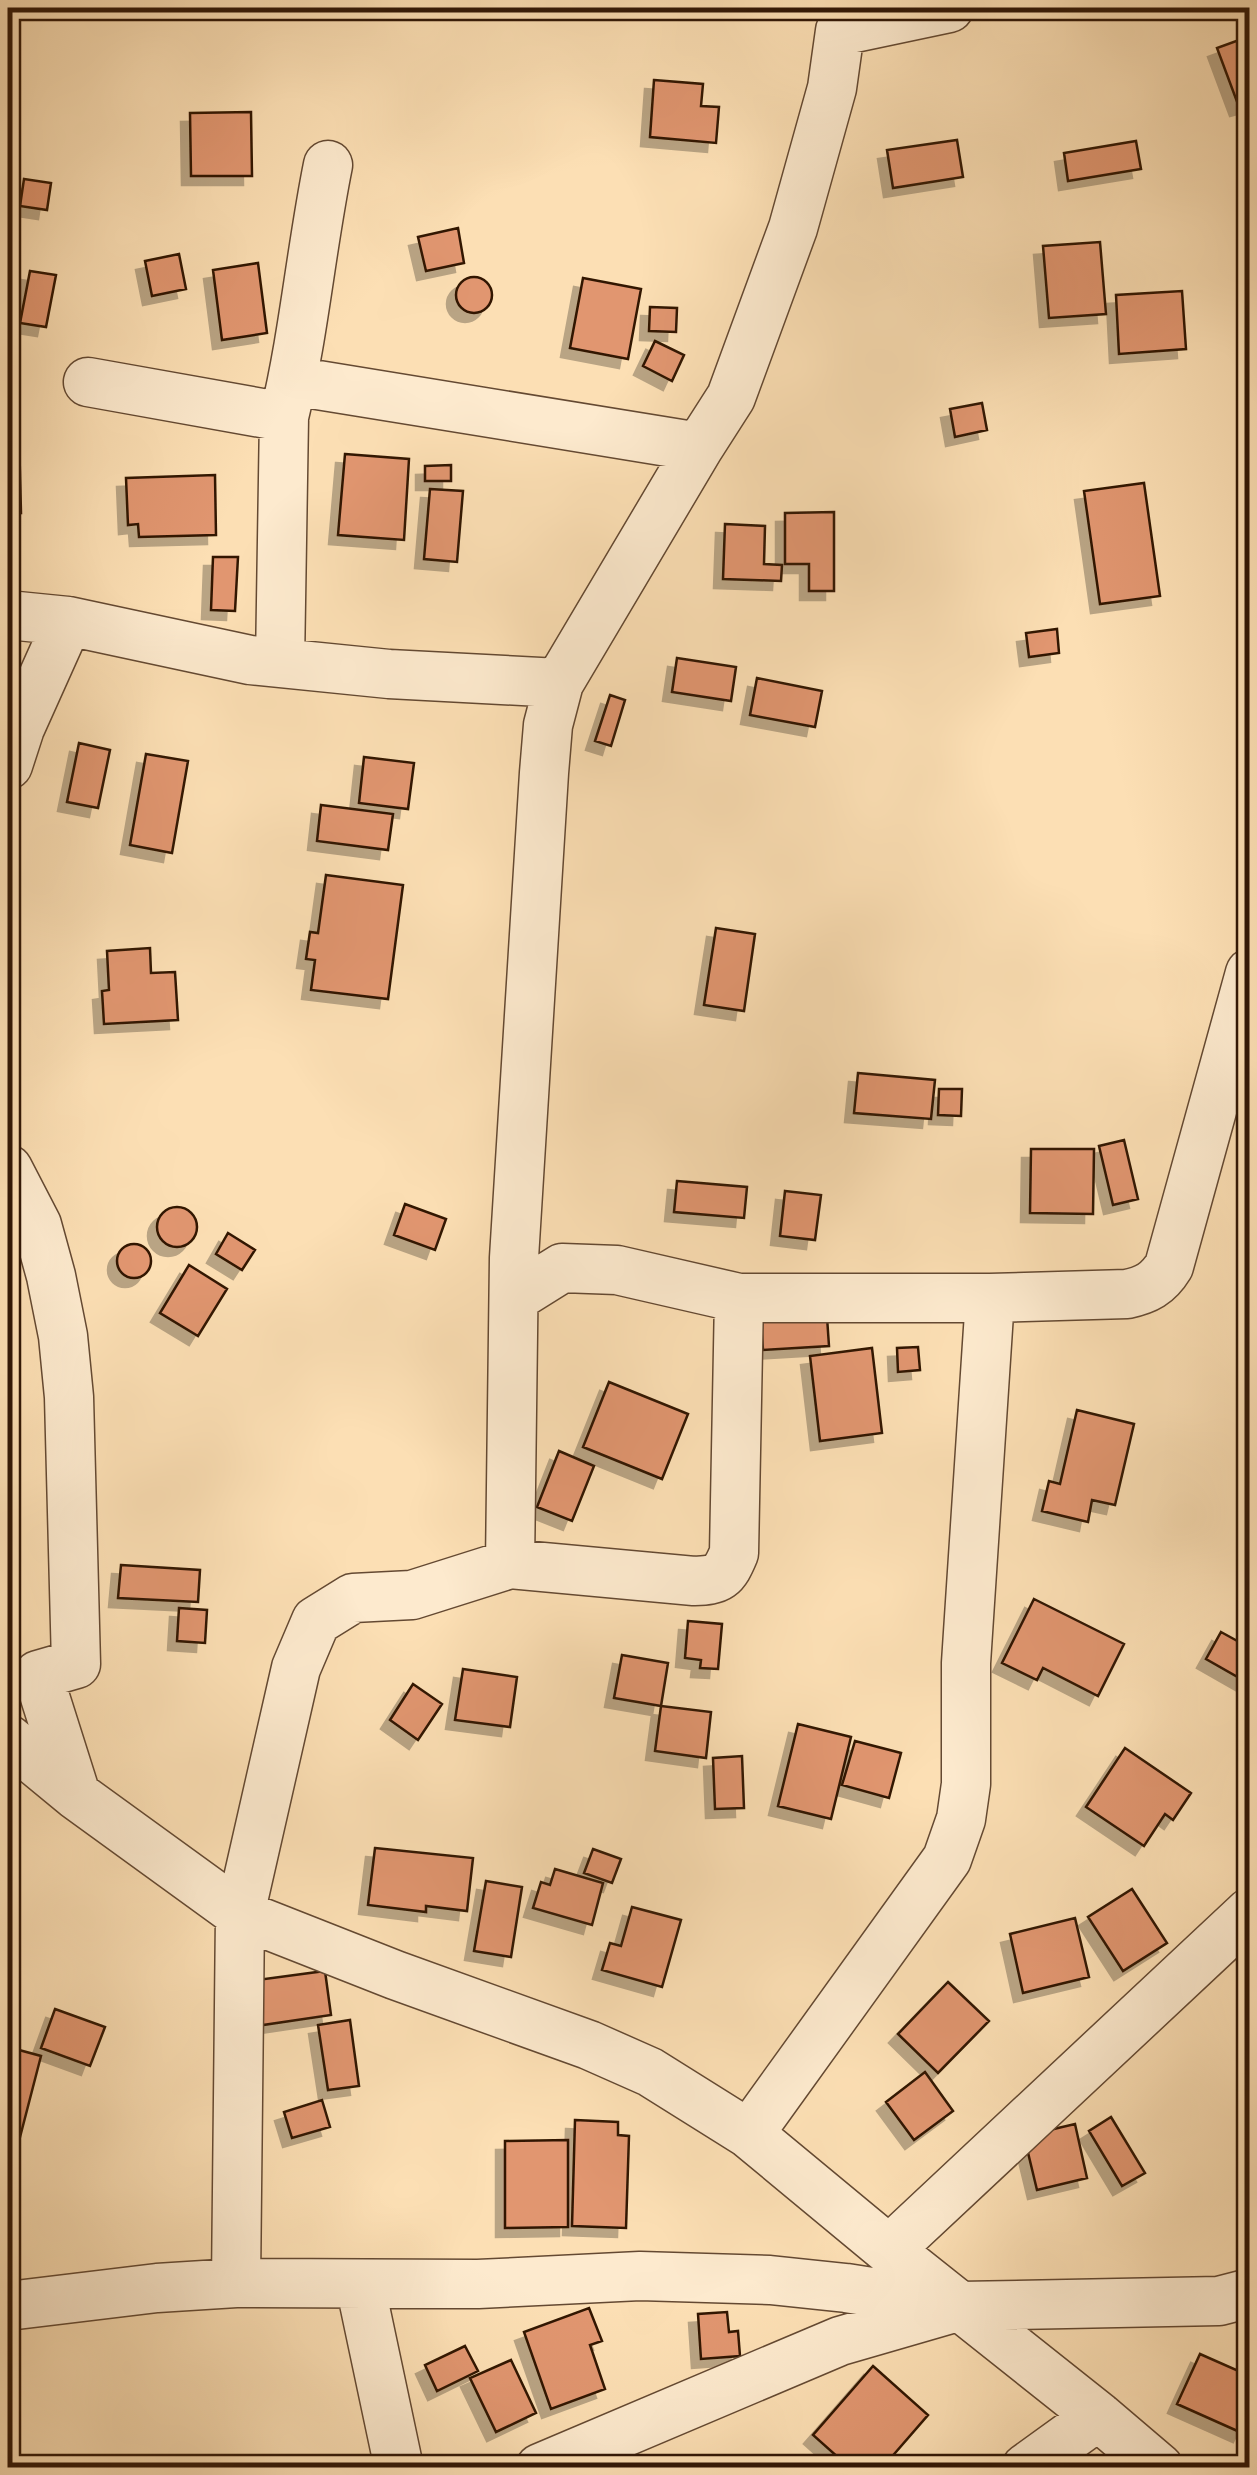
<svg xmlns="http://www.w3.org/2000/svg" width="1257" height="2475" viewBox="0 0 1257 2475" font-family="Cardo,serif">
	<style>
		.building { fill: #e19670; stroke: #311706; stroke-width: 2.5; filter: url(#shadow) }
		.lines { fill: none; stroke-linecap: round; stroke-linejoin: round }
		.street-casing { stroke: #644932; stroke-width: 51 }
		.street { stroke: #fdeace; stroke-width: 48 }
	</style>
	<defs>
		<filter id="shadow"><feDropShadow dx="-9" dy="9" stdDeviation="0" flood-color="#0004"/></filter>
	</defs>
	<rect width="100%" height="100%" fill="#fcdfb4"/>
	<filter id="stains"><feTurbulence type="fractalNoise" baseFrequency=".002" numOctaves="4"/><feColorMatrix values="0 0 0 0 .2 0 0 0 0 .09 0 0 0 0 .02 0 0 0 .5 -.17"/></filter>
	<radialGradient id="worn" r=".72"><stop offset=".6" stop-color="#630" stop-opacity="0"/><stop offset="1" stop-color="#630" stop-opacity=".3"/></radialGradient>
	<path class="building" d="M1250 36V104L1239 107 1217 48Z
		M654 80 703 84 701 106 719 107 716 143 650 137Z
		M251 112 252 176H191L190 113Z
		M957 140 963 177 893 188 887 150Z
		M1136 141 1141 169 1068 181 1064 153Z
		M24 179 51 183 47 210 20 206Z
		M458 228 464 263 426 271 418 237Z
		M1100 242 1106 314 1049 318 1043 246Z
		M179 254 186 289 152 296 145 261Z
		M258 263 267 333 222 340 213 270Z
		M8 264H11L12 328H8Z
		M30 271 56 275 46 327 20 323Z
		M456 295a18 18 0 1 1 36 0a18 18 0 1 1-36 0Z
		M583 278 641 289 628 359 570 348Z
		M1182 291 1186 349 1119 354 1116 295Z
		M650 307 677 308 676 332 649 331Z
		M655 341 684 355 672 381 643 366Z
		M982 403 987 430 955 437 950 409Z
		M8 436H19L21 513 8 514Z
		M345 454 409 459 404 540 338 535Z
		M451 465V481H425V466Z
		M215 475 216 535 139 537 138 524 128 525 126 478Z
		M1144 483 1160 596 1100 604 1084 491Z
		M430 489 463 491 457 562 424 559Z
		M834 512V591H809V564H785V513Z
		M725 524 765 526 764 564 782 565 781 581 723 579Z
		M213 557H238L235 611 211 610Z
		M1057 629 1059 653 1029 657 1026 633Z
		M677 658 736 667 731 701 672 692Z
		M757 678 822 691 815 727 750 715Z
		M610 695 625 700 611 746 595 741Z
		M79 743 110 750 98 808 67 802Z
		M146 754 188 761 172 853 130 845Z
		M364 757 414 763 408 809 359 803Z
		M321 805 393 814 388 850 317 841Z
		M326 875 403 885 388 999 311 990 315 960 306 959 310 932 318 933Z
		M716 928 755 934 744 1011 704 1005Z
		M150 948 151 973 175 972 178 1020 104 1024 102 991 109 990 107 951Z
		M858 1073 935 1080 931 1119 854 1113Z
		M939 1089H962L961 1116 938 1115Z
		M1124 1140 1138 1199 1113 1205 1099 1146Z
		M1031 1149H1094L1093 1214 1030 1213Z
		M677 1181 747 1187 744 1218 674 1212Z
		M785 1191 821 1195 815 1240 780 1236Z
		M405 1204 446 1219 435 1250 394 1235Z
		M157 1227a20 20 0 1 1 40 0a20 20 0 1 1-40 0Z
		M228 1233 255 1250 242 1270 216 1254Z
		M117 1261a17 17 0 1 1 34 0a17 17 0 1 1-34 0Z
		M189 1265 227 1289 198 1336 160 1313Z
		M827 1317 829 1346 763 1350 761 1321Z
		M918 1347 920 1370 898 1372 897 1348Z
		M872 1348 882 1433 820 1441 810 1356Z
		M609 1382 688 1414 662 1479 583 1447Z
		M1077 1410 1134 1424 1115 1505 1092 1500 1088 1522 1042 1511 1049 1481 1060 1484Z
		M559 1451 594 1466 572 1521 537 1507Z
		M121 1565 200 1570 198 1602 118 1598Z
		M1034 1599 1124 1644 1098 1696 1043 1668 1037 1680 1002 1663Z
		M179 1608 207 1610 205 1643 177 1641Z
		M688 1621 722 1624 718 1669 700 1668 701 1660 685 1658Z
		M1221 1632 1250 1648V1684L1206 1659Z
		M622 1655 668 1663 661 1706 614 1698Z
		M463 1669 517 1677 510 1727 455 1720Z
		M413 1684 442 1704 418 1740 390 1720Z
		M661 1706 711 1712 706 1758 655 1751Z
		M798 1724 851 1737 831 1819 778 1806Z
		M855 1741 901 1753 889 1798 842 1785Z
		M1125 1748 1191 1793 1173 1820 1165 1814 1144 1846 1086 1807Z
		M742 1756 744 1808 715 1809 713 1758Z
		M375 1848 473 1858 467 1911 426 1906V1912L368 1905Z
		M593 1849 621 1859 612 1883 584 1873Z
		M555 1869 603 1883 592 1925 533 1908 541 1882 550 1885Z
		M486 1881 522 1887 511 1957 474 1951Z
		M1132 1889 1167 1943 1123 1971 1088 1917Z
		M632 1907 681 1920 662 1987 602 1970 610 1943 621 1946Z
		M1075 1918 1089 1977 1023 1993 1010 1934Z
		M325 1971 331 2015 263 2025 257 1980Z
		M948 1982 989 2021 938 2073 898 2034Z
		M55 2009 105 2027 90 2066 41 2048Z
		M350 2020 359 2086 328 2090 318 2025Z
		M8 2047 41 2056 19 2141 8 2138Z
		M925 2072 953 2111 914 2140 886 2102Z
		M322 2100 330 2127 292 2138 284 2112Z
		M1111 2117 1145 2173 1122 2186 1089 2131Z
		M575 2120 618 2122V2135L629 2136 626 2228 572 2226Z
		M1075 2124 1087 2178 1037 2190 1024 2136Z
		M568 2140V2227L505 2228V2141Z
		M589 2308 602 2341 590 2345 605 2389 551 2409 524 2332Z
		M727 2312 729 2332 738 2331 740 2356 701 2359 698 2314Z
		M465 2346 478 2371 437 2391 425 2365Z
		M1200 2354 1250 2376V2416L1242 2433 1177 2404Z
		M511 2360 536 2413 496 2432 470 2378Z
		M873 2366 928 2415 882 2468H850L813 2435Z"/>
	<g class="lines">
		<defs>
			<path id="street" d="M293 381 699 447
				M88 382 284 417
				M8 615 68 621 250 660 389 674 559 683
				M280 663 284 417C304 334 311 249 328 165
				M8 765 20 728 68 621
				M8 1169 37 1225 51 1276 63 1336 69 1397 76 1664 38 1675 76 1795
				M514 1298 562 1268 617 1270 739 1298H990L1127 1294C1146 1290 1158 1284 1169 1266L1250 973
				M510 1564 514 1258 544 773 548 725 559 683 699 447 731 397 793 228 832 88 840 31 949 8
				M8 1739 76 1795 240 1914 395 1975 589 2045 650 2072 749 2134 889 2250 1098 2416 1159 2468
				M749 2134 947 1859 961 1819 966 1784V1663L990 1298
				M889 2250 1250 1912
				M236 2283 240 1914 296 1668 316 1621 353 1598 412 1595 510 1564 694 1581C720 1580 724 1577 734 1553L739 1298
				M360 2284 399 2468
				M8 2306 157 2288 236 2283 478 2284 640 2276 770 2280 846 2288 960 2306 1219 2301 1250 2293
				M540 2468 840 2341 947 2310
				M1026 2468 1098 2416"/>
		</defs>
		<use href="#street" class="street-casing"/>
		<use href="#street" class="street"/>
	</g>
	<rect width="1257" height="2475" fill="none" stroke="#fcdfb4" stroke-width="40"/>
	<rect x="10" y="10" width="1237" height="2455" fill="none" stroke="#311706" stroke-width="5"/>
	<rect x="20" y="20" width="1217" height="2435" fill="none" stroke="#311706" stroke-width="2.5"/>
	<rect width="100%" height="100%" filter="url(#stains)"/>
	<rect width="100%" height="100%" fill="url(#worn)"/>
</svg>
